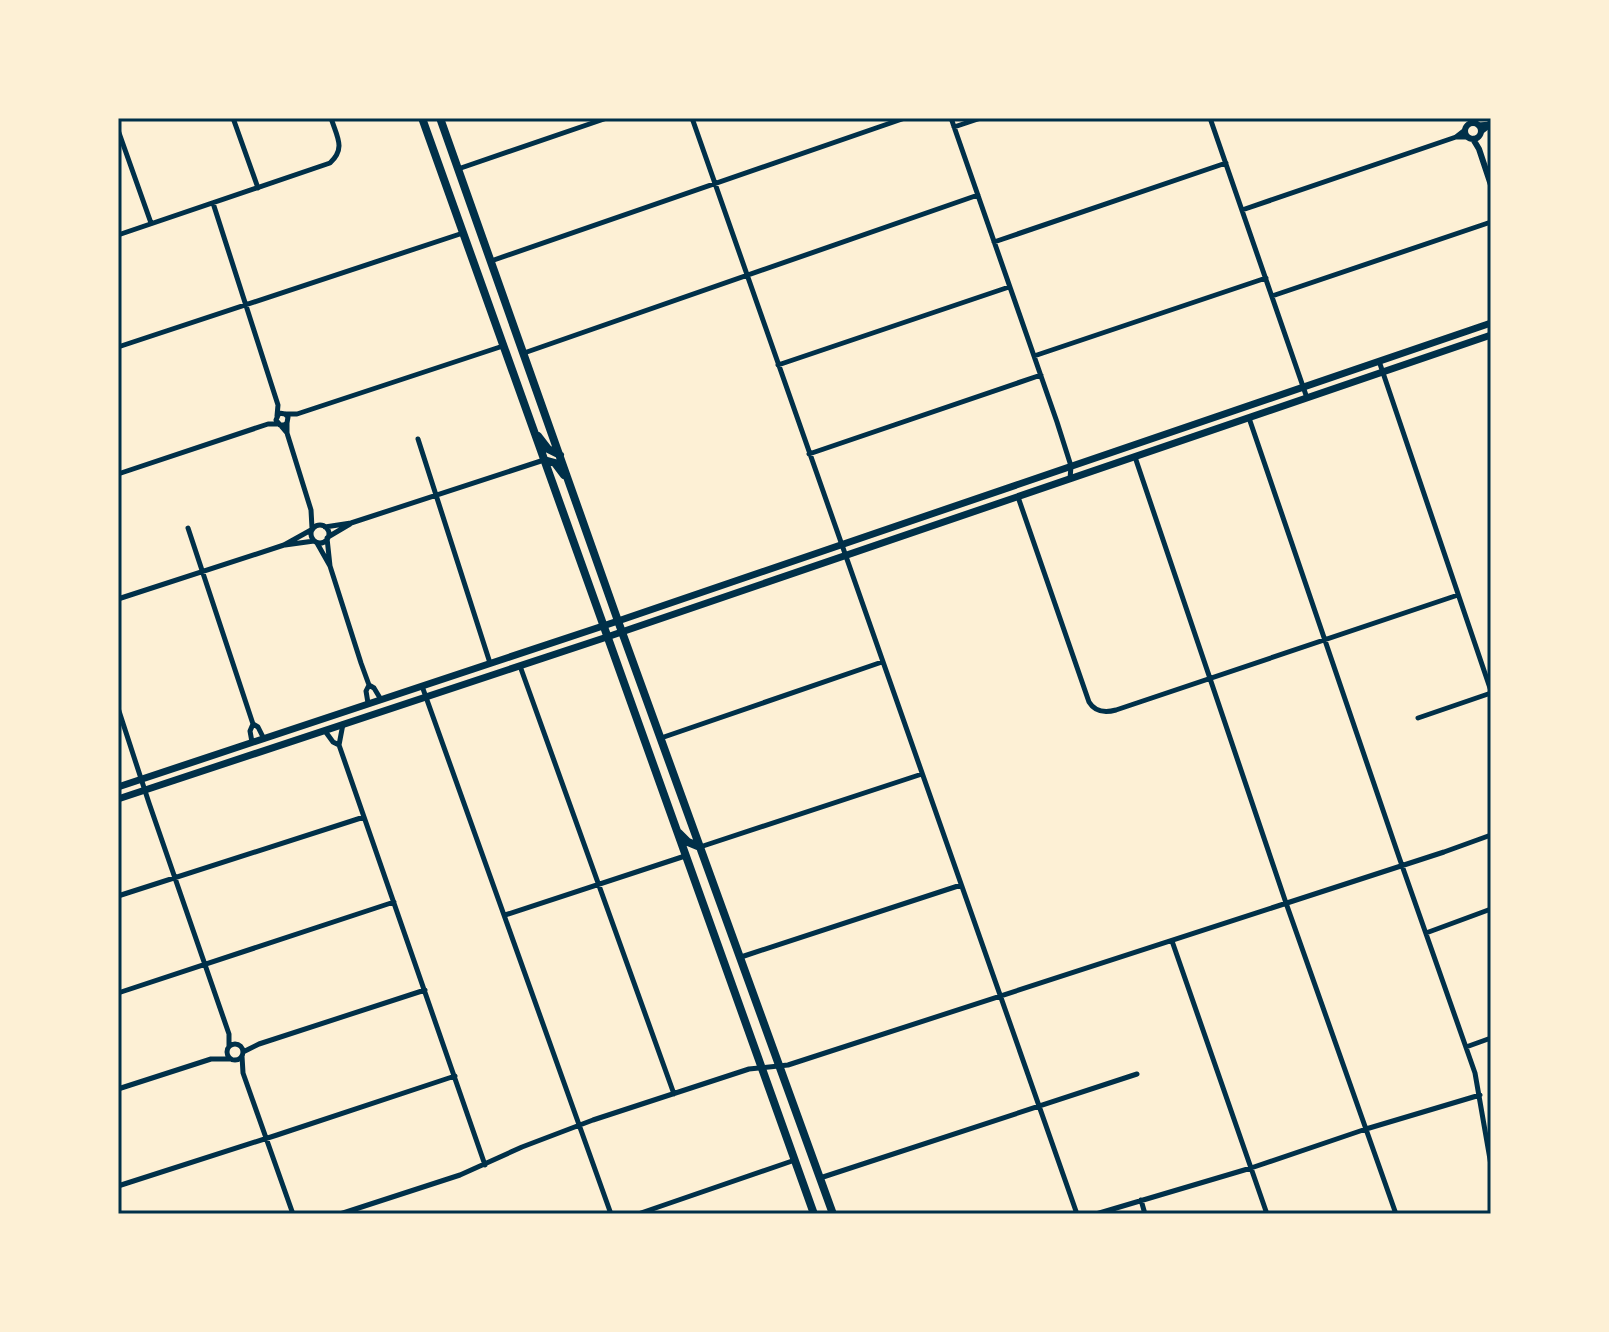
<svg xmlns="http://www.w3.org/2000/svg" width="1609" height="1332" viewBox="0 0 1609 1332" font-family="Commissioner,sans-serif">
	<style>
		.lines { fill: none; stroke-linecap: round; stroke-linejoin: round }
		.minor { stroke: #003049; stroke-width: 5 }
		.tertiary { stroke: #003049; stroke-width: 6 }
		.secondary { stroke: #003049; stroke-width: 7 }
		.primary { stroke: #003049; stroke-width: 8 }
		.neatline { fill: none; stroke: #003049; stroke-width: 3 }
	</style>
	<rect width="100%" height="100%" fill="#fdf0d5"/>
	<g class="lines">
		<path class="minor" d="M233 118 258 188
			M692 118 1077 1214
			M951 118 1057 422 1071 466 1070 479
			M1210 118 1307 398
			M1478 125 1491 124
			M954 127 981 118
			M118 130 151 223
			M1481 132 1490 125
			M1457 137H1468
			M458 169 607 118
			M213 203 278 405 277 416
			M1242 210 1456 137 1465 130
			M118 235 330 163C346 148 337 137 331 118
			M994 242 1226 163
			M491 261 905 118
			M1272 296 1491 222
			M118 347 463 233
			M524 353 978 195
			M1034 356 1266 278
			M1379 361 1491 691
			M778 365 1009 287
			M286 414H297L503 346
			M1249 418 1399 857 1475 1073 1491 1165
			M287 423V433L311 510 312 528
			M280 425H284L287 423 288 417 285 414 279 413 276 420 287 433
			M418 439 490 663
			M809 454 1041 375
			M1135 457 1286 903 1396 1214
			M118 474 268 424H278
			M1018 497 1089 702C1095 712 1105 713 1116 710L1458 595
			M311 534a9 9 0 1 1 18 0a9 9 0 1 1-18 0Z
			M325 527 351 523 544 460
			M188 528 253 724 258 727 264 739
			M328 537 350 524
			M327 538 330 566 361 663 369 685 374 688 380 698
			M317 543 330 566
			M285 545 314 541
			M118 599 284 545 311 530
			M520 666 674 1094
			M422 686 611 1214
			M368 703 366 691 369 685
			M118 708 149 803 229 1034V1046
			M1418 718 1491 693
			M343 724 339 745 485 1165
			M325 731 333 742 339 745
			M661 738 882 662
			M252 742 250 731 253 724
			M700 847 922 774
			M118 896 364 817
			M505 915 685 856
			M1426 933 1491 909
			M1172 941 1267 1214
			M741 957 961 885
			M118 993 394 902
			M227 1052a8 8 0 1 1 16 0a8 8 0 1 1-16 0Z
			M1466 1047 1491 1038
			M243 1052 259 1044 425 990
			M242 1056 243 1073 293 1214
			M118 1089 211 1059H231
			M820 1178 1137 1074
			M118 1186 277 1135 455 1076
			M1141 1200 1145 1214
			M340 1214 460 1175 522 1147 593 1120 749 1069 788 1065 1444 852 1491 835
			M638 1214 795 1160
			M1096 1214 1251 1168 1366 1129 1480 1095"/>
		<path class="tertiary" d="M1465 131a8 8 0 1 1 16 0a8 8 0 1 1-16 0Z
			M1473 139 1479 149 1491 185"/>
		<path class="secondary" d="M118 787 618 621 1491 323
			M118 799 607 637 1491 335"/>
		<path class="primary" d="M422 118 814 1214
			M440 118 618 621 833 1214
			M538 436 548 449 560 455
			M544 460 555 463 564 475
			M679 833 688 842 700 847"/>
	</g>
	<rect width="1609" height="1332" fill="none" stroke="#fdf0d5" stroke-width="240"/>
	<rect x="120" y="120" width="1369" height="1092" class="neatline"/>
</svg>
